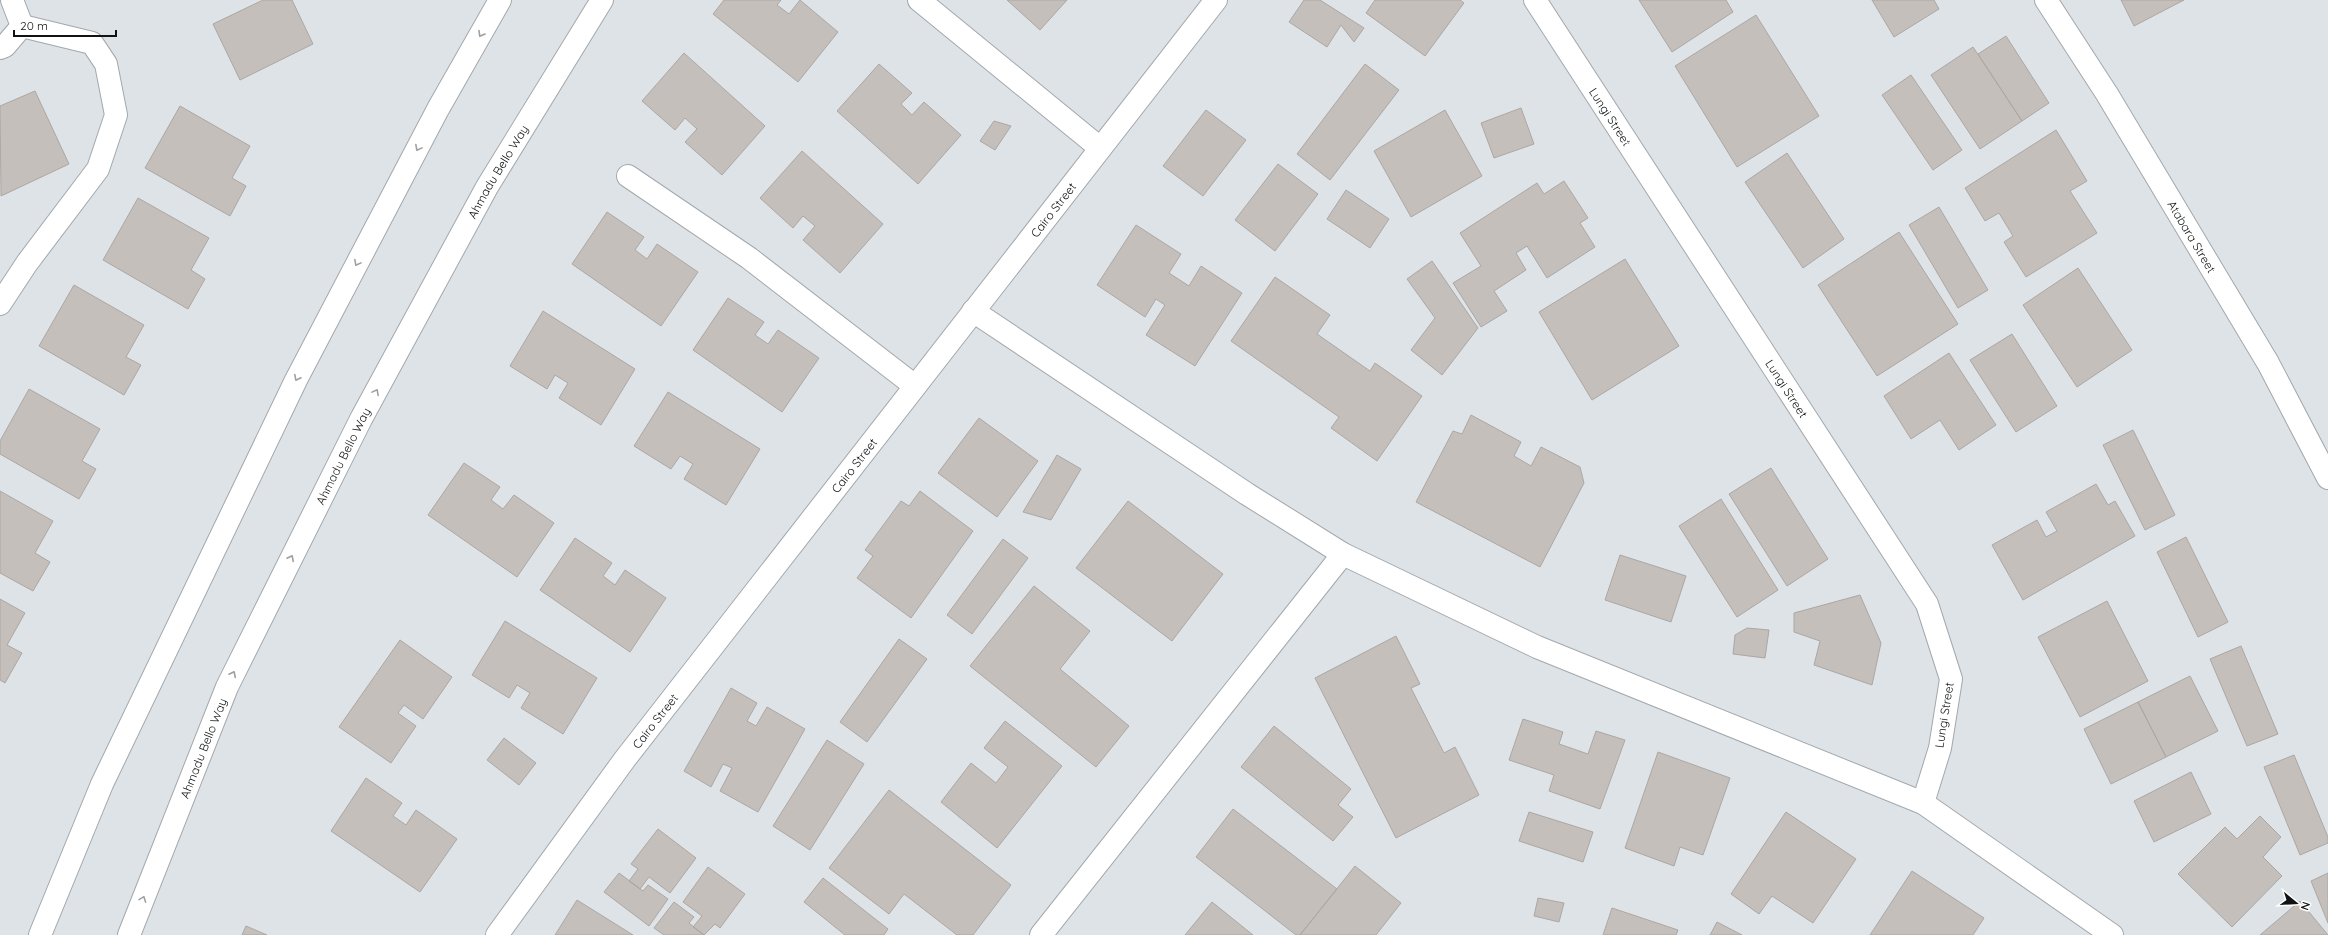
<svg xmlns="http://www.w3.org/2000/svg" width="2328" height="935" viewBox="0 0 2328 935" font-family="Quicksand,sans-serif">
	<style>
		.building { fill: #c5bfbb; stroke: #aca7a3 }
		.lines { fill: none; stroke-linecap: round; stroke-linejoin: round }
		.minor-casing { stroke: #a3a8ac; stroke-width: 24 }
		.major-casing { stroke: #a3a8ac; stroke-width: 24 }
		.minor { stroke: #fff; stroke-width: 22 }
		.major { stroke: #fff; stroke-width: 22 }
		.oneway { stroke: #9fa0a1 }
		.labels { text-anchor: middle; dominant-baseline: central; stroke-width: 3.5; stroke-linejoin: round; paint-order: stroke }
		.street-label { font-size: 12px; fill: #101213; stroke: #fff }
	</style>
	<rect width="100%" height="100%" fill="#dee3e7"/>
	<path class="building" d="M263 0H292L313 44 240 80 213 24Z
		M724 0H781L777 5 789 14 800 0 838 32 798 82 713 14Z
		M1007 0H1067L1040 30Z
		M1304 0H1320L1364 28 1354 42 1341 25 1327 47 1289 22Z
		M1375 0H1460L1464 3 1425 56 1366 13Z
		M1639 0H1726L1733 12 1672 52Z
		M1872 0H1934L1939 9 1894 37Z
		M2121 0H2184L2134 26Z
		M1756 15 1819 116 1737 167 1675 66Z
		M2006 36 2049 103 2022 121 1978 54Z
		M1973 47 2022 121 1980 149 1931 75Z
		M684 53 765 126 722 175 685 142 697 129 685 118 675 130 642 101Z
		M879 64 912 93 901 104 912 115 924 102 961 135 918 184 837 111Z
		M1365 64 1399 90 1330 180 1297 154Z
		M1911 75 1962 150 1933 170 1882 95Z
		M35 91 69 164 1 196 0 106Z
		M180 106 250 146 232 178 246 186 230 216 145 168Z
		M1521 108 1534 144 1494 158 1481 123Z
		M1206 110 1246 140 1203 196 1163 166Z
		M1445 110 1482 176 1411 217 1374 151Z
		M994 121 1011 126 995 150 980 141Z
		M2056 130 2087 181 2070 191 2097 233 2026 277 2004 242 2013 236 1999 213 1985 221 1965 188Z
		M802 151 883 224 840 273 803 240 815 226 803 216 793 228 760 198Z
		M1787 153 1844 239 1803 268 1745 182Z
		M1278 164 1318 194 1275 251 1235 220Z
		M1564 181 1588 218 1580 223 1595 247 1547 278 1527 246 1516 253 1526 270 1494 291 1507 311 1481 327 1453 283 1481 266 1460 233 1537 183 1544 194Z
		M1346 190 1389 219 1370 248 1327 219Z
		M138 198 209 238 191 270 205 279 188 309 103 260Z
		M1939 207 1988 290 1958 308 1909 225Z
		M607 212 644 237 635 250 647 259 657 244 698 272 661 326 572 264Z
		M1136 225 1181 254 1169 273 1189 286 1201 266 1242 293 1195 366 1146 335 1165 305 1156 299 1145 317 1097 285Z
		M1899 232 1958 324 1877 376 1818 285Z
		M1625 259 1679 346 1592 400 1539 312Z
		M1432 261 1478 328 1442 375 1411 350 1435 318 1407 279Z
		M2078 268 2132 350 2077 387 2023 305Z
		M1275 277 1330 315 1317 334 1370 371 1375 363 1422 396 1377 461 1331 428 1339 417 1231 341Z
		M74 285 144 325 126 357 141 365 124 395 39 346Z
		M728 298 764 322 755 335 768 344 778 330 819 358 782 412 693 350Z
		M543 311 635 369 601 425 559 398 568 383 555 375 547 389 510 366Z
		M2012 334 2057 406 2016 432 1970 360Z
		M1949 353 1996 425 1959 450 1940 420 1911 439 1884 396Z
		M29 389 100 429 82 461 96 469 79 499 0 454V441Z
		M668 392 760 449 726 505 684 479 693 464 680 456 671 469 634 446Z
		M1471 415 1521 442 1514 456 1531 466 1541 447 1580 467 1584 483 1540 567 1416 502 1453 431 1462 434Z
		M979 418 1038 461 997 517 938 473Z
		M2133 430 2175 515 2145 530 2103 445Z
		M1057 455 1081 469 1051 520 1023 512Z
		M464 463 500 487 491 500 503 509 514 495 554 523 517 577 428 515Z
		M1771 468 1828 559 1787 586 1729 494Z
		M2096 484 2108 505 2115 501 2135 536 2023 600 1992 545 2037 520 2046 537 2057 531 2046 512Z
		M0 491 53 521 35 553 50 562 33 591 0 573Z
		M920 491 973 531 911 618 857 578 873 556 865 550 901 501 909 506Z
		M1721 499 1778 590 1737 617 1679 526Z
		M1128 501 1223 574 1172 641 1076 568Z
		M2186 537 2228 622 2198 637 2157 552Z
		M575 538 612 563 603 576 615 585 625 570 666 598 630 652 540 590Z
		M1003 539 1028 558 972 634 947 615Z
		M1620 555 1686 576 1671 622 1605 600Z
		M1034 586 1090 631 1060 669 1129 726 1096 767 970 666Z
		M1860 595 1881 643 1872 685 1814 665 1820 641 1794 632V613Z
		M0 599 25 613 7 645 22 653 5 683 0 680Z
		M2107 601 2148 681 2080 717 2038 637Z
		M505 621 597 678 563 734 521 708 530 693 517 685 509 698 472 675Z
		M1747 628 1769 630 1765 658 1733 654 1735 635Z
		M1396 636 1420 684 1411 688 1444 753 1455 747 1479 795 1396 838 1315 678Z
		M899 639 927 659 867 742 840 722Z
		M400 640 452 677 423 719 404 705 398 713 416 726 391 763 339 727Z
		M2241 646 2278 734 2247 746 2210 659Z
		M2190 676 2218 731 2166 757 2138 702Z
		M731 688 757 703 747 721 756 726 767 707 805 729 758 812 720 791 732 768 723 764 711 787 684 771Z
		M2138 702 2166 757 2111 784 2084 729Z
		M1523 719 1563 732 1559 744 1588 754 1596 731 1625 740 1600 809 1549 791 1554 775 1509 760Z
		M1005 721 1062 766 997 848 941 802 971 763 996 783 1008 767 984 748Z
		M1274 726 1351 789 1338 805 1353 817 1333 841 1241 767Z
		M504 738 536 763 519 785 487 760Z
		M827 740 864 764 810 850 773 826Z
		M1658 752 1730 778 1703 855 1680 847 1674 866 1625 848Z
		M2294 755 2328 837V843L2300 855 2264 767Z
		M2191 772 2211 814 2154 842 2134 801Z
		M366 778 402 803 393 816 406 825 416 810 457 839 420 892 331 831Z
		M889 790 1011 885 973 935H957L904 894 889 914 829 868Z
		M1233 809 1337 889 1300 935H1296L1196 857Z
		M1529 812 1593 832 1583 862 1519 841Z
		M1786 812 1856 859 1813 923 1772 896 1759 914 1731 894Z
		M2260 816 2281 837 2263 857 2282 876 2232 927 2178 874 2225 827 2237 839Z
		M658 829 696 858 670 893 649 877 640 889 629 881 638 869 631 864Z
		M1355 866 1401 903 1376 935H1300Z
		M708 867 745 894 720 928 715 924 704 935 693 927 702 916 683 902Z
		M1912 871 1984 918 1973 935H1870Z
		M619 873 643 891 648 885 668 899 649 926 604 892Z
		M2328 873V923L2311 881Z
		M823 878 888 929 884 935H845L804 902Z
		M1538 898 1564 903 1559 922 1534 916Z
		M577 900 633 935H555Z
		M2300 901 2328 935H2260Z
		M674 902 694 917 689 923 704 935H664L654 928Z
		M1212 902 1253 935H1185Z
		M1612 908 1678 930 1676 935H1603Z
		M1717 922 1742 935H1710Z
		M246 926 267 935H242Z"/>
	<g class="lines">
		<defs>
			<g id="minor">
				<path d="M919 0 1100 148"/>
				<path id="s1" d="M1535 0 1927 604 1951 679 1940 748 1923 803"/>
				<path id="s2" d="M2046 0 2107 94 2268 363 2328 478"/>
				<path d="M0 48 5 46 22 26 12 0"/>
				<path d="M628 176 749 258 915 386"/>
				<path d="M0 304 27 263 98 169 116 115 106 64 92 43 22 26"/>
				<path d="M973 311 1247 494 1343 554 1537 647 1923 803 2112 935"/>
				<path id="s3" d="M497 935 625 759 1216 0"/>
				<path d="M1041 935 1343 554"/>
			</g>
			<g id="major">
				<path d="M40 935 102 784 296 380 438 109 500 0"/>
				<path id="s4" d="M129 935 227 687 361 419 487 187 602 0"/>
			</g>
		</defs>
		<use href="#minor" class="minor-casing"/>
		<use href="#major" class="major-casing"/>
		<use href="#minor" class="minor"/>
		<use href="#major" class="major"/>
	</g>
	<defs><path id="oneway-chevron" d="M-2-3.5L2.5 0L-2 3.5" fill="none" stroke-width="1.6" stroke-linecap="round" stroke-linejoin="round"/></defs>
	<g class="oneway">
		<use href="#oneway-chevron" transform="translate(481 34) rotate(120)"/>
		<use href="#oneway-chevron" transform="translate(418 148) rotate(118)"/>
		<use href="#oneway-chevron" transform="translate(357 263) rotate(118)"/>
		<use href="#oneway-chevron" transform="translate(297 378) rotate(117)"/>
		<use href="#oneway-chevron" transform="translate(376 392) rotate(-62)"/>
		<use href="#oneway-chevron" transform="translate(291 558) rotate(-63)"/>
		<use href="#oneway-chevron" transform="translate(233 674) rotate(-63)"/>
		<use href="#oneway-chevron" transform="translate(143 899) rotate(-69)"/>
	</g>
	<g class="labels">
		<g class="street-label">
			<text stroke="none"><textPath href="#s1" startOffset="139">Lungi Street</textPath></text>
			<text stroke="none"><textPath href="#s4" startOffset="849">Ahmadu Bello Way</textPath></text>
			<text stroke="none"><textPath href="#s3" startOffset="914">Cairo Street</textPath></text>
			<text stroke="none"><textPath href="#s2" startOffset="278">Atabara Street</textPath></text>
			<text stroke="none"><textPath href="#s1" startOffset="463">Lungi Street</textPath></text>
			<text stroke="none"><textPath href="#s4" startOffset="525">Ahmadu Bello Way</textPath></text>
			<text stroke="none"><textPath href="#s3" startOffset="590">Cairo Street</textPath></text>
			<text transform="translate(1944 715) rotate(-81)">Lungi Street</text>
			<text stroke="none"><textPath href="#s3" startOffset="266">Cairo Street</textPath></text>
			<text stroke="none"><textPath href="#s4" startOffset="201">Ahmadu Bello Way</textPath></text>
		</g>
	</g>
	<g transform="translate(2296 903) rotate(108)" stroke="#ffffff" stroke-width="3" paint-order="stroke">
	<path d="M0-3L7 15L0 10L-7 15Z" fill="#101213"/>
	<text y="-6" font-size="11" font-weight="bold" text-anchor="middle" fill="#101213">N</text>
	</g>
	<path d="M14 30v6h102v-6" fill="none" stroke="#101213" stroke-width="2"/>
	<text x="20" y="30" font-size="12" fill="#101213" stroke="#ffffff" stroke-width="3" paint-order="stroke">20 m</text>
</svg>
